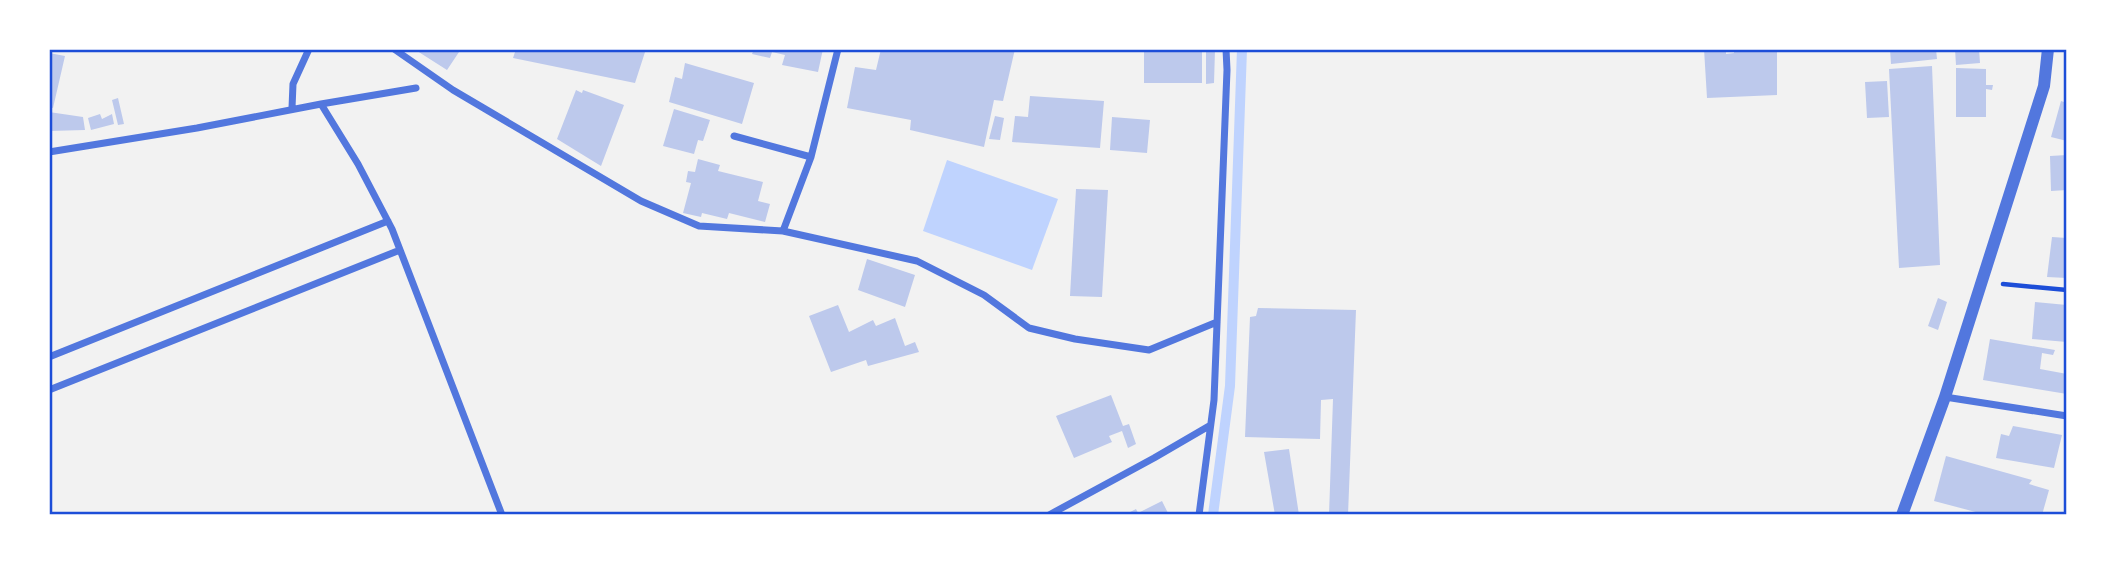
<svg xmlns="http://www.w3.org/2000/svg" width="2116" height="564" viewBox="0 0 2116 564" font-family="'Open Sans',sans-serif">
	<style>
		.water { fill: #bfd3fe }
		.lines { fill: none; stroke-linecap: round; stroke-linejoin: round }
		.stream { stroke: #bfd3fe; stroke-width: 10 }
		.building { fill: #bdc9ec }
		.path { stroke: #1d4ed8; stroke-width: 4.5 }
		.minor { stroke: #5277de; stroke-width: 7 }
		.tertiary { stroke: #5277de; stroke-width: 12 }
		.neatline { fill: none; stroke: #1d4ed8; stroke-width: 2.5 }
	</style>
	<rect width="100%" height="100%" fill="#f2f2f2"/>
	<path class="water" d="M947 160 1058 199 1032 270 923 231Z"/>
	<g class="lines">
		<path class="stream" d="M1213 515 1230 386 1242 49"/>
	</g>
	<path class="building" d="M414 49H461L447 70Z
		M516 49H646L635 83 513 58Z
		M754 49H823L818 72 782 65 785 55 772 52 770 58 752 54Z
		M881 49H1015L1003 101 994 100 984 147 910 130 911 120 847 108 855 67 876 70Z
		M1144 49H1202V83H1144Z
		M1704 49H1726V54L1734 53V49H1777V95L1707 98Z
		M1890 49H1936L1937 59 1891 64Z
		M1955 49H1979L1980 63 1956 65Z
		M1206 50H1215L1214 83 1206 84Z
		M49 53 65 56 53 108 49 107Z
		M685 63 754 83 742 124 669 102 675 77 682 79Z
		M1932 66 1940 265 1899 268 1889 69Z
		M1956 68 1986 69V85H1993L1992 90 1986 89V117H1956Z
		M1887 81 1889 117 1867 118 1865 82Z
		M576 90 582 93 583 90 624 105 601 166 557 139Z
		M1030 96 1104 101 1100 148 1012 142 1015 116 1028 117Z
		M118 98 124 124 118 125 112 100Z
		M2061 101 2067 103V141L2051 137Z
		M674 109 710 120 703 141 698 140 694 154 663 146Z
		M49 112 83 117 85 130 49 131Z
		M100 114 102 119 112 114 114 124 91 130 88 118Z
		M995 116 1004 118 1000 140 989 139Z
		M1112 117 1150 120 1147 153 1110 150Z
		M2067 155V190L2051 191 2050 156Z
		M698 159 720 165 718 171 763 182 758 201 770 204 765 222 729 213 727 219 702 213 701 217 683 213 691 183 686 182 688 171 695 172Z
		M1076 189 1108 190 1102 297 1070 296Z
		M2052 237 2067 238V278L2047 277Z
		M867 259 915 275 905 307 858 290Z
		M1938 298 1947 302 1938 330 1928 326Z
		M2035 302 2067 305V342L2032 339Z
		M838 305 849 332 873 320 876 326 895 318 905 346 915 342 919 352 868 366 866 360 831 372 809 316Z
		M1258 308 1356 310 1348 515H1329L1333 399 1321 400 1320 439 1245 437 1250 317 1256 316Z
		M1990 339 2055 350 2053 355 2042 353 2040 369 2067 374V394L1983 380Z
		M1111 395 1123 426 1129 424 1136 444 1128 448 1122 431 1109 436 1112 442 1074 458 1056 416Z
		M2013 426 2062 435 2054 468 1996 458 2001 434 2009 436Z
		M1289 449 1299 515H1275L1264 452Z
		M1946 456 2032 480 2029 484 2049 490 2042 515H1987L1934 501Z
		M1162 501 1169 515H1124L1136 509 1138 513Z"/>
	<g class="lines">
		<path class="path" d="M2003 284 2067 290"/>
		<path class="minor" d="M394 49 453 90 641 201 699 226 783 231
			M321 104 416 88
			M292 108 293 84 309 49
			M734 136 811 157 783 231 917 261 984 295 1029 328 1075 339 1149 350 1217 322
			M49 152 197 128 321 104 358 164 392 229 502 515
			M811 157 838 49
			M49 357 388 221
			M49 390 400 250
			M1945 397 2067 416
			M1049 515 1154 458 1209 426
			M1199 515 1214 400 1227 70 1226 49"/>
		<path class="tertiary" d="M1902 515 1945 397 2044 86 2048 49"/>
	</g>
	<rect width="2116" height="564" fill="none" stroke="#ffffff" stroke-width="102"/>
	<rect x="51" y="51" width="2014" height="462" class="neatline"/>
</svg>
